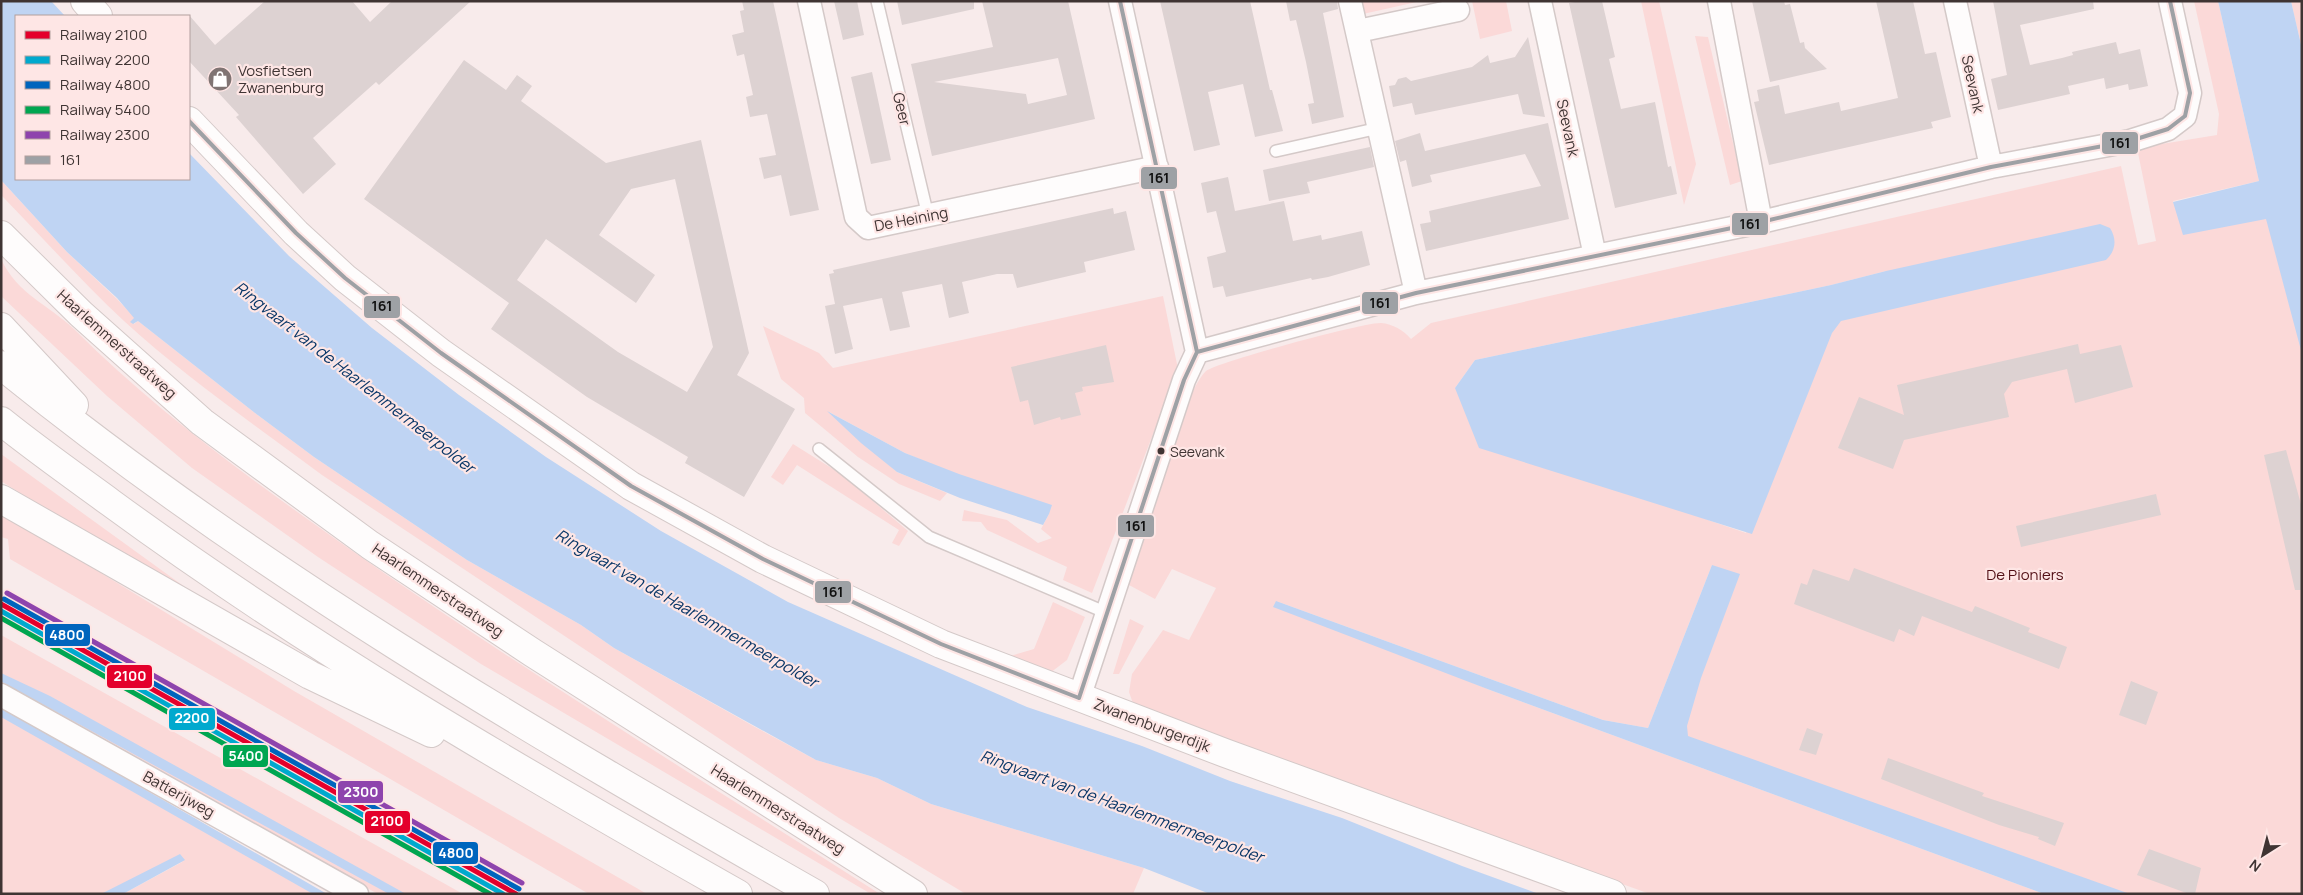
<svg xmlns="http://www.w3.org/2000/svg" width="2303" height="895" viewBox="0 0 2303 895" font-family="Manrope,sans-serif">
	<style>
		.green { fill: #fbd9d8; fill-rule: evenodd }
		.water { fill: #bfd4f3 }
		.building { fill: #ddd2d2; fill-rule: evenodd }
		.lines { fill: none; stroke-linecap: round; stroke-linejoin: round }
		.lane-casing { stroke: #d4c9c8; stroke-width: 14 }
		.street-casing { stroke: #d4c9c8; stroke-width: 25 }
		.secondary-casing { stroke: #d4c9c8; stroke-width: 30 }
		.highway-casing { stroke: #d4c9c8; stroke-width: 30 }
		.lane { stroke: #fefcfc; stroke-width: 11 }
		.street { stroke: #fefcfc; stroke-width: 22 }
		.secondary { stroke: #fefcfc; stroke-width: 28 }
		.highway { stroke: #fefcfc; stroke-width: 28 }
		.bus-1-casing { stroke: #fee6e5; stroke-width: 8 }
		.bus-1 { stroke: #9ea1a5; stroke-width: 4 }
		.rail-1-casing { stroke: #fee6e5; stroke-width: 9 }
		.rail-2-casing { stroke: #fee6e5; stroke-width: 9 }
		.rail-3-casing { stroke: #fee6e5; stroke-width: 9 }
		.rail-4-casing { stroke: #fee6e5; stroke-width: 9 }
		.rail-5-casing { stroke: #fee6e5; stroke-width: 9 }
		.rail-1 { stroke: #e4002b; stroke-width: 5 }
		.rail-2 { stroke: #00a9ce; stroke-width: 5 }
		.rail-3 { stroke: #0065bd; stroke-width: 5 }
		.rail-4 { stroke: #00a651; stroke-width: 5 }
		.rail-5 { stroke: #8e44ad; stroke-width: 5 }
		.bus-dot { fill: #3f3433; stroke: #fee6e5; stroke-width: 2 }
		.labels { text-anchor: middle; dominant-baseline: central; stroke-width: 4.5; stroke-linejoin: round; paint-order: stroke }
		.bus-label { font-size: 14px; fill: #3f3433; stroke: #fee6e5; text-anchor: start }
		.poi-label { font-size: 15px; fill: #3f3433; stroke: #fee6e5; text-anchor: start }
		.street-label { font-size: 15px; fill: #3f3433; stroke: #fee6e5 }
		.park-label { font-size: 15px; fill: #531016; stroke: #fee6e5 }
		.water-label { font-size: 16px; font-style: italic; fill: #0a3768; stroke: #fee6e5 }
		.line-badge { stroke: #fee6e5; stroke-width: 2 }
		.badge-label { font-size: 14px; text-anchor: middle; font-weight: bold; fill: #fff }
		.pale-badge-label { font-size: 14px; text-anchor: middle; font-weight: bold; fill: #111 }
	</style>
	<rect width="100%" height="100%" fill="#f8ebeb"/>
	<path class="green" d="M1357 1H1421L1363 14Z
		M1472 1H1506L1512 31 1480 39Z
		M1641 1H1659L1696 164 1684 205Z
		M2194 1H2218L2259 181 2173 201 2178 213 2271 215 2302 335V894H2097L1672 741 1712 565 1648 728 1603 720 1276 601 1490 690 2044 894H1650L1135 709 1129 692 1132 674 1163 630 1189 640 1216 588 1172 569 1155 599 1129 585 1190 398C1194 389 1199 378 1206 371 1217 362 1365 322 1381 323 1393 324 1403 330 1411 339L1431 323 2121 166 2138 245 2156 241 2137 148 2217 135 2219 114ZM1886 271 1824 315 1746 533 1708 520 1455 388 1475 360 1831 285Z
		M2291 1H2302V49Z
		M1695 36 1708 37 1742 181 1730 185Z
		M1 180 67 252 117 299 135 318 134 324 138 321 255 413 314 457 467 560 581 625 614 648 755 727 816 760 877 778 931 804 1144 868 1133 894H966L839 818 322 475C255 425 185 377 124 321 82 282 44 239 4 198L1 195Z
		M1 259C18 295 48 304 75 330 168 423 277 498 384 573 546 684 714 788 880 894H871L481 664 318 557 192 468 107 396 1 296Z
		M1163 296 1178 369 1092 593 1063 580 1067 567 987 530 981 522 962 521 964 510 1007 520 1038 543 1052 538 1041 529 1049 514 905 453 829 412 897 472 947 493 940 501 899 484 858 457 805 413 804 398 781 379 763 326 819 353 833 368Z
		M793 444 841 474 908 531 899 546 892 543 899 530 797 465 783 485 771 477Z
		M1 454 200 598 87 535 1 481Z
		M1 512 294 691 647 894H589L10 559 8 539 1 537Z
		M1053 602 1085 617 1067 660 1050 673 1010 656 1034 649Z
		M1130 619 1144 626 1119 674H1113Z
		M1 635 463 894H378L1 688Z
		M1 715 315 894H123L184 861 101 894H1Z"/>
	<path class="water" d="M1 1H51L65 16H16V179H189V153L289 256 372 328 459 395 546 457 661 531 788 602 1027 707 1142 746 1230 781 1342 818 1462 866 1539 894H1210L1144 868 931 804 877 778 816 760 614 648 581 625 467 560 314 457 255 413 138 321 133 324 130 322 134 318 117 298 67 252 1 180Z
		M2218 1H2291L2302 49V354L2266 219 2183 235 2173 202 2259 181Z
		M2100 224 2110 228C2117 239 2116 251 2106 260L1841 321 1832 333 1752 534 1479 448 1455 388 1475 360 1831 285 1886 271Z
		M827 411 905 453 959 474 1052 505 1049 514 1043 525 960 498 897 472 861 443Z
		M1712 565 1740 574 1701 678 1687 726 1688 736 2130 894H2044L1490 690 1273 607 1276 601 1603 720 1648 728Z
		M1 673 50 696 406 894H389L2 682Z
		M1 707 287 871 327 894H313L1 717Z
		M180 854 185 860 123 894H101Z"/>
	<path class="building" d="M265 1H352L370 22 392 1H471L379 85 376 82 313 138 336 164 303 194 236 117 239 115 189 61V15L215 45Z
		M742 1H773L819 210 790 216 781 175 764 179 759 158 776 155 767 114 750 117 746 97 753 95 744 54 737 56 732 35 744 32 740 11 744 10Z
		M834 1H857L864 35 843 40Z
		M897 1H974V9L902 25Z
		M982 1H1068L1095 119 932 156 911 64 993 47ZM1058 58 1067 95 1028 104 1026 94 934 82Z
		M1160 1H1250L1270 90H1272L1283 131 1255 137 1243 84 1208 92 1220 145 1194 151Z
		M1286 1H1337L1338 9 1323 13 1344 117 1312 124 1308 104 1314 103 1306 62 1296 20 1290 21Z
		M1581 1H1602L1615 57 1609 59 1621 109 1655 102 1668 167 1671 166 1677 194 1615 208 1569 3Z
		M1752 1H1784L1785 5 1790 4 1800 43 1804 42 1805 48 1827 69 1770 82Z
		M1876 1H1913L1925 54 1936 52 1951 117 1931 122 1933 128 1769 165 1754 102 1759 101 1757 90 1779 85 1785 114 1839 102 1841 111 1898 98Z
		M1993 1H2093L2094 9 2020 25 2030 65 2062 58 2073 55 2072 52 2116 42 2119 54 2140 49 2148 86 2129 90 2128 84 2106 89 2104 78 2068 86 2070 94 1998 110 1991 79 2007 75Z
		M1528 37 1545 117 1523 114 1518 94 1415 115 1412 103 1393 107 1389 86 1395 85 1398 79 1406 77 1411 81 1472 67 1488 55 1490 63 1515 57Z
		M464 60 506 90 517 75 532 86 521 101 606 163 701 140 749 353 737 375 795 409 744 497 685 463 688 457 587 397 491 329 509 303 364 199ZM675 179 713 347 687 392 618 352 517 280 546 239 636 303 655 275 599 235 631 189Z
		M872 72 891 160 871 164 851 77Z
		M1548 123 1569 219 1426 251 1420 224 1431 222 1429 211 1541 186 1525 154 1430 175 1432 182 1412 187 1406 160 1400 162 1395 141 1420 133 1425 151Z
		M1370 147 1374 167 1307 182 1310 193 1269 201 1263 170Z
		M1228 177 1235 211 1284 201 1293 241 1321 235 1322 240 1362 231 1370 265 1328 277 1312 280 1311 278 1226 297 1223 286 1213 288 1207 257 1226 252 1216 211 1207 213 1201 183Z
		M1113 208 1114 214 1126 211 1135 250 1084 262 1086 272 1017 288 1013 274H997L962 282 969 313 949 318 942 284 902 292 910 327 890 331 882 298 843 306 853 349 835 354 825 306 835 304 829 274 834 273 833 270Z
		M2078 344 2080 354 2121 345 2133 387 2075 403 2067 369 2012 382 2004 394 2009 417 1904 440 1893 469 1838 448 1859 397 1904 415 1897 385Z
		M1106 345 1114 382 1082 387 1083 391 1075 393 1081 415 1061 420 1060 417 1034 425 1028 400 1020 402 1011 367Z
		M2286 450 2302 508V590H2295L2264 455Z
		M2156 494 2161 515 2021 547 2016 526Z
		M1854 568 1972 612 1975 606 2030 628 2028 632 2067 647 2059 669 1922 616 1914 636 1899 629 1894 642 1794 604 1801 583 1807 585 1813 569 1849 581Z
		M2131 681 2158 692 2146 725 2119 715Z
		M1807 728 1823 734 1816 755 1799 750Z
		M1888 758 1984 793 1982 796 2064 823 2055 846 2038 839 2039 837 1999 825 1881 779Z
		M2149 849 2201 868 2195 894H2189L2137 875Z"/>
	<g class="lines">
		<defs>
			<path id="lane" d="M877 1 928 216
				M1276 151 1379 128
				M819 449 929 537 1107 613"/>
			<path id="street" d="M809 1 856 217 868 228 1157 167
				M1350 1 1416 293
				M1540 1 1595 256
				M1719 1 1761 222
				M1955 1 1991 167
				M1358 31 1458 10
				M1197 352 1416 293 1761 222 1991 167 2130 141 2168 129 2185 116 2190 93 2170 1
				M1 695 357 894
				M1079 698 1184 380 1197 352 1120 1"/>
			<path id="secondary" d="M85 1 98 16
				M189 121 296 233 345 278 441 353 631 486 763 559 941 644 1225 753 1612 894
				M1 235 81 314 202 422 370 545 533 653 913 894"/>
			<path id="highway" d="M1 327 74 405
				M1 365C253 570 533 733 815 894
				M1 421C37 450 74 476 111 503 310 649 524 773 738 894
				M1 499 310 675 431 733"/>
		</defs>
		<use href="#lane" class="lane-casing"/>
		<use href="#street" class="street-casing"/>
		<use href="#secondary" class="secondary-casing"/>
		<use href="#highway" class="highway-casing"/>
		<use href="#lane" class="lane"/>
		<use href="#street" class="street"/>
		<use href="#secondary" class="secondary"/>
		<use href="#highway" class="highway"/>
		<defs>
			<path id="bus-1" d="M189 121 296 233 345 278 441 353 631 486 763 559 941 644 1079 698
				M1197 352 1416 293 1761 222 1991 167 2130 141 2168 129 2185 116 2190 93 2170 1
				M1079 698 1184 380 1197 352 1120 1"/>
		</defs>
		<use href="#bus-1" class="bus-1-casing"/>
		<use href="#bus-1" class="bus-1"/>
		<defs>
			<path id="rail-1" d="M1 604 516 894"/>
			<path id="rail-2" d="M1 611 503 894"/>
			<path id="rail-3" d="M4 599 519 889"/>
			<path id="rail-4" d="M1 618 490 894"/>
			<path id="rail-5" d="M7 593 522 883"/>
		</defs>
		<use href="#rail-1" class="rail-1-casing"/>
		<use href="#rail-2" class="rail-2-casing"/>
		<use href="#rail-3" class="rail-3-casing"/>
		<use href="#rail-4" class="rail-4-casing"/>
		<use href="#rail-5" class="rail-5-casing"/>
		<use href="#rail-1" class="rail-1"/>
		<use href="#rail-2" class="rail-2"/>
		<use href="#rail-3" class="rail-3"/>
		<use href="#rail-4" class="rail-4"/>
		<use href="#rail-5" class="rail-5"/>
	</g>
	<defs>
		<symbol id="shop-disc" viewBox="-11 -11 22 22"><circle r="9.5" fill="#807473" stroke="#fee6e5"/><path d="M-5-2.5h2.3a2.7 3.5 0 0 1 5.4 0H5L5.5 6h-11ZM-1.5-2.5h3a1.5 2.3 0 0 0-3 0Z" fill="#fff"/></symbol>
	</defs>
	<g fill-rule="evenodd">
		<use href="#shop-disc" x="206" y="65" width="28" height="28"/>
	</g>
	<circle class="bus-dot" cx="1161" cy="451" r="4.5"/>
	<g class="labels">
		<g class="bus-label">
			<text x="1170" y="451">Seevank</text>
		</g>
		<g class="poi-label">
			<text x="238" y="70">Vosfietsen<tspan x="238" dy="17">Zwanenburg</tspan></text>
		</g>
		<g class="street-label">
			<text transform="translate(1973 84) rotate(78)">Seevank</text>
			<text transform="translate(902 109) rotate(77)">Geer</text>
			<text transform="translate(1568 128) rotate(78)">Seevank</text>
			<text transform="translate(911 219) rotate(-11)">De Heining</text>
			<text transform="translate(117 344) rotate(42)">Haarlemmerstraatweg</text>
			<text transform="translate(438 590) rotate(34)">Haarlemmerstraatweg</text>
			<text transform="translate(1152 725) rotate(21)">Zwanenburgerdijk</text>
			<text transform="translate(179 794) rotate(29)">Batterijweg</text>
			<text transform="translate(778 809) rotate(32)">Haarlemmerstraatweg</text>
		</g>
		<g class="park-label">
			<text x="2025" y="574">De Pioniers</text>
		</g>
		<g class="water-label">
			<text transform="translate(355 377) rotate(38)">Ringvaart van de Haarlemmermeerpolder</text>
			<text transform="translate(687 608) rotate(30)">Ringvaart van de Haarlemmermeerpolder</text>
			<text transform="translate(1122 806) rotate(20)">Ringvaart van de Haarlemmermeerpolder</text>
		</g>
	</g>
	<g class="line-badge">
		<rect x="2101" y="131" width="38" height="24" rx="5" fill="#9ea1a5"/>
		<rect x="1140" y="166" width="38" height="24" rx="5" fill="#9ea1a5"/>
		<rect x="1731" y="212" width="38" height="24" rx="5" fill="#9ea1a5"/>
		<rect x="1361" y="291" width="38" height="24" rx="5" fill="#9ea1a5"/>
		<rect x="363" y="295" width="38" height="24" rx="5" fill="#9ea1a5"/>
		<rect x="1117" y="514" width="38" height="24" rx="5" fill="#9ea1a5"/>
		<rect x="814" y="580" width="38" height="24" rx="5" fill="#9ea1a5"/>
		<rect x="44" y="623" width="47" height="24" rx="5" fill="#0065bd"/>
		<rect x="106" y="664" width="47" height="25" rx="5" fill="#e4002b"/>
		<rect x="168" y="707" width="48" height="24" rx="5" fill="#00a9ce"/>
		<rect x="222" y="744" width="47" height="24" rx="5" fill="#00a651"/>
		<rect x="337" y="780" width="47" height="24" rx="5" fill="#8e44ad"/>
		<rect x="364" y="810" width="47" height="24" rx="5" fill="#e4002b"/>
		<rect x="432" y="841" width="47" height="24" rx="5" fill="#0065bd"/>
	</g>
	<g class="badge-label">
		<text x="67" y="640">4800</text>
		<text x="130" y="681">2100</text>
		<text x="192" y="723">2200</text>
		<text x="246" y="761">5400</text>
		<text x="361" y="797">2300</text>
		<text x="387" y="826">2100</text>
		<text x="456" y="858">4800</text>
	</g>
	<g class="pale-badge-label">
		<text x="2120" y="148">161</text>
		<text x="1159" y="183">161</text>
		<text x="1750" y="229">161</text>
		<text x="1380" y="308">161</text>
		<text x="382" y="311">161</text>
		<text x="1136" y="531">161</text>
		<text x="833" y="597">161</text>
	</g>
	<rect width="2303" height="895" fill="none" stroke="#3f3433" stroke-width="5"/>
	<rect x="15" y="15" width="175" height="165" fill="#fee6e5" stroke="#b29f9e"/>
	<rect x="25" y="31" width="25" height="8" fill="#e4002b" stroke="#b29f9e"/>
	<text x="60" y="40" font-size="15" fill="#3f3433">Railway 2100</text>
	<rect x="25" y="56" width="25" height="8" fill="#00a9ce" stroke="#b29f9e"/>
	<text x="60" y="65" font-size="15" fill="#3f3433">Railway 2200</text>
	<rect x="25" y="81" width="25" height="8" fill="#0065bd" stroke="#b29f9e"/>
	<text x="60" y="90" font-size="15" fill="#3f3433">Railway 4800</text>
	<rect x="25" y="106" width="25" height="8" fill="#00a651" stroke="#b29f9e"/>
	<text x="60" y="115" font-size="15" fill="#3f3433">Railway 5400</text>
	<rect x="25" y="131" width="25" height="8" fill="#8e44ad" stroke="#b29f9e"/>
	<text x="60" y="140" font-size="15" fill="#3f3433">Railway 2300</text>
	<rect x="25" y="156" width="25" height="8" fill="#9ea1a5" stroke="#b29f9e"/>
	<text x="60" y="165" font-size="15" fill="#3f3433">161</text>
	<g transform="translate(2263 855) rotate(216)" stroke="#fee6e5" stroke-width="4" paint-order="stroke">
	<path d="M0-4L9 19L0 12L-9 19Z" fill="#3f3433"/>
	<text y="-8" font-size="14" font-weight="bold" text-anchor="middle" fill="#3f3433">N</text>
	</g>
</svg>
